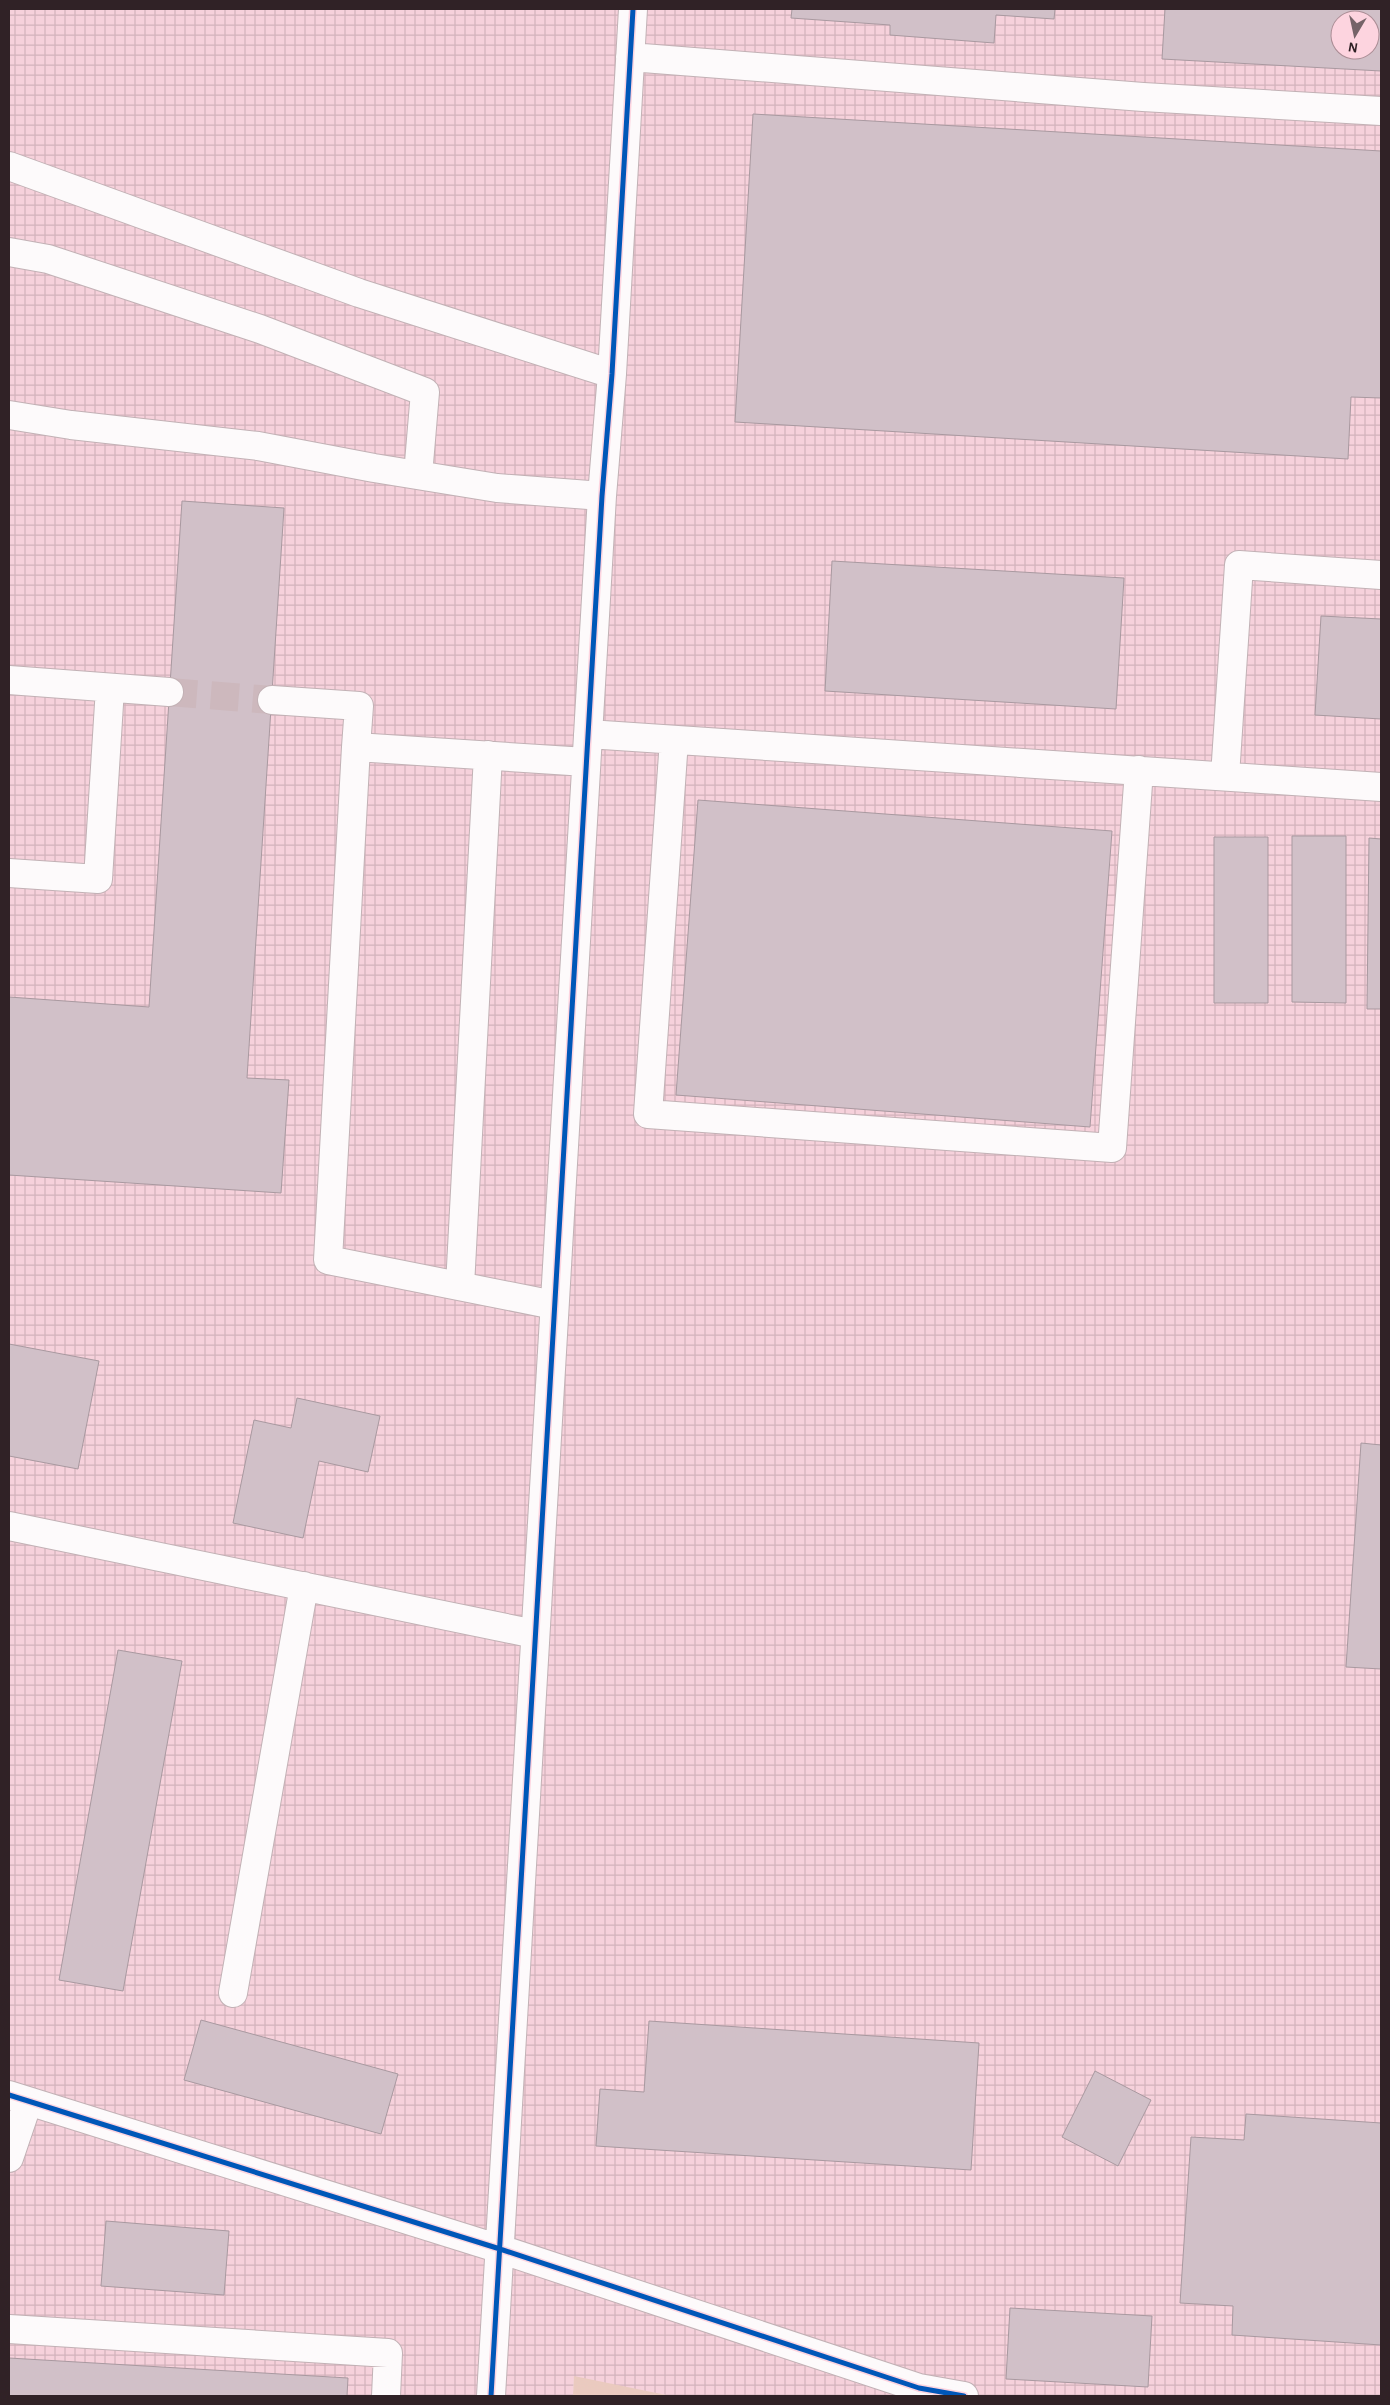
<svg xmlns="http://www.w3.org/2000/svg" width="1390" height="2405" viewBox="0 0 1390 2405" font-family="'Alegreya Sans',sans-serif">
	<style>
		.industrial { fill: url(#industrial-grid); fill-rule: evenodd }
		.green { fill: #eacabf }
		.building { fill: #d1c0c8; stroke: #a999a0; fill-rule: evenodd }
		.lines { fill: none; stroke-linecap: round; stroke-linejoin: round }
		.minor-tunnel { stroke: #cdb8bd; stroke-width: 28; stroke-dasharray: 28 14; stroke-linecap: butt }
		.minor-casing { stroke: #c2b1b5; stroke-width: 30 }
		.minor { stroke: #fdfafb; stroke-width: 28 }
		.cycleway-casing { stroke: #fdd4df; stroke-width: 8 }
		.cycleway { stroke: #0057b8; stroke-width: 5 }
	</style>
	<defs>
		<pattern id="industrial-grid" width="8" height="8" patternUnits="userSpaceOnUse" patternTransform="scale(1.25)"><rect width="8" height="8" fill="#f6d1db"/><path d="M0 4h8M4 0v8" fill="none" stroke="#d3b3bc"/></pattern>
	</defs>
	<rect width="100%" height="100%" fill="#f4dde3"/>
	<path class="industrial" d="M9 9H1381V2396H671L574 2377 573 2396H9ZM1340 20H1370V50H1340Z"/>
	<path class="green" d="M574 2376 671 2396H573Z"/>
	<path class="building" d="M792 9H1055L1054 19 996 15 994 43 890 35V25L791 18Z
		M1165 9H1381V71L1162 59ZM1340 20H1370V50H1340Z
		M753 114 1381 151V398L1351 397 1348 459 735 422Z
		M182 501 284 508 247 1078 289 1080 281 1193 9 1175V997L149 1007Z
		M832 561 1124 578 1116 709 825 691Z
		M1321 616 1381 619V719L1315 715Z
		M698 800 1112 831 1090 1127 676 1095Z
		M1292 836H1346V1003L1292 1002Z
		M1214 837H1268V1003H1214Z
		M1369 838 1381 839V1009H1367Z
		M9 1344 99 1361 78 1469 9 1456Z
		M297 1398 380 1416 368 1472 319 1461 303 1538 233 1523 254 1420 291 1428Z
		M1361 1443 1381 1445V1669L1346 1667Z
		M118 1650 182 1661 123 1991 59 1980Z
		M201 2020 398 2074 381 2134 184 2080Z
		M649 2021 979 2043 971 2170 596 2146 600 2089 644 2092Z
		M1095 2071 1151 2100 1118 2166 1062 2137Z
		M1246 2114 1381 2123V2345L1232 2335 1233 2306 1180 2303 1191 2137 1244 2140Z
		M106 2221 229 2231 224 2295 101 2286Z
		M1010 2308 1152 2316 1148 2387 1006 2379Z
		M9 2358 348 2378 347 2396H9Z"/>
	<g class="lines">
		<path class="minor-tunnel" d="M169 692 272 700"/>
		<defs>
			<path id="minor" d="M630 57 1143 97 1381 111
				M9 166 359 293 612 374
				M9 252 48 259 260 329 425 392 418 475
				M9 415 71 425 258 446 374 468 497 488 602 496
				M9 680 169 692
				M272 700 359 706 356 747
				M588 734 1381 787
				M674 740 648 1114 1112 1148 1139 770
				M1225 776 1239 565 1381 575
				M9 873 98 879 110 688
				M460 1286 488 755
				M554 1305 328 1260 356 747 586 762
				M9 1526 535 1634
				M233 1993 304 1586
				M9 2095 500 2249 919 2388 964 2396
				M9 2158 28 2102
				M9 2329 388 2353 386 2396
				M491 2396 602 496 612 374 633 9"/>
		</defs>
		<use href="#minor" class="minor-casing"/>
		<use href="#minor" class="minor"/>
		<defs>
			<path id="cycleway" d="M9 2095 500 2249 919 2388 964 2396
				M491 2396 602 496 612 374 633 9"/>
		</defs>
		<use href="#cycleway" class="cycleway-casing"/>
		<use href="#cycleway" class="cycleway"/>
	</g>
	<rect width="1390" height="2405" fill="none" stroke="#302226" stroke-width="20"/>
	<g transform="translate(1355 35) rotate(189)"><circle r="24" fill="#fdd4df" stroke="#ab8d95"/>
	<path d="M0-4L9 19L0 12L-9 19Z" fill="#756368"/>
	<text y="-8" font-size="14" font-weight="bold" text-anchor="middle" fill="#302226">N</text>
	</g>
</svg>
